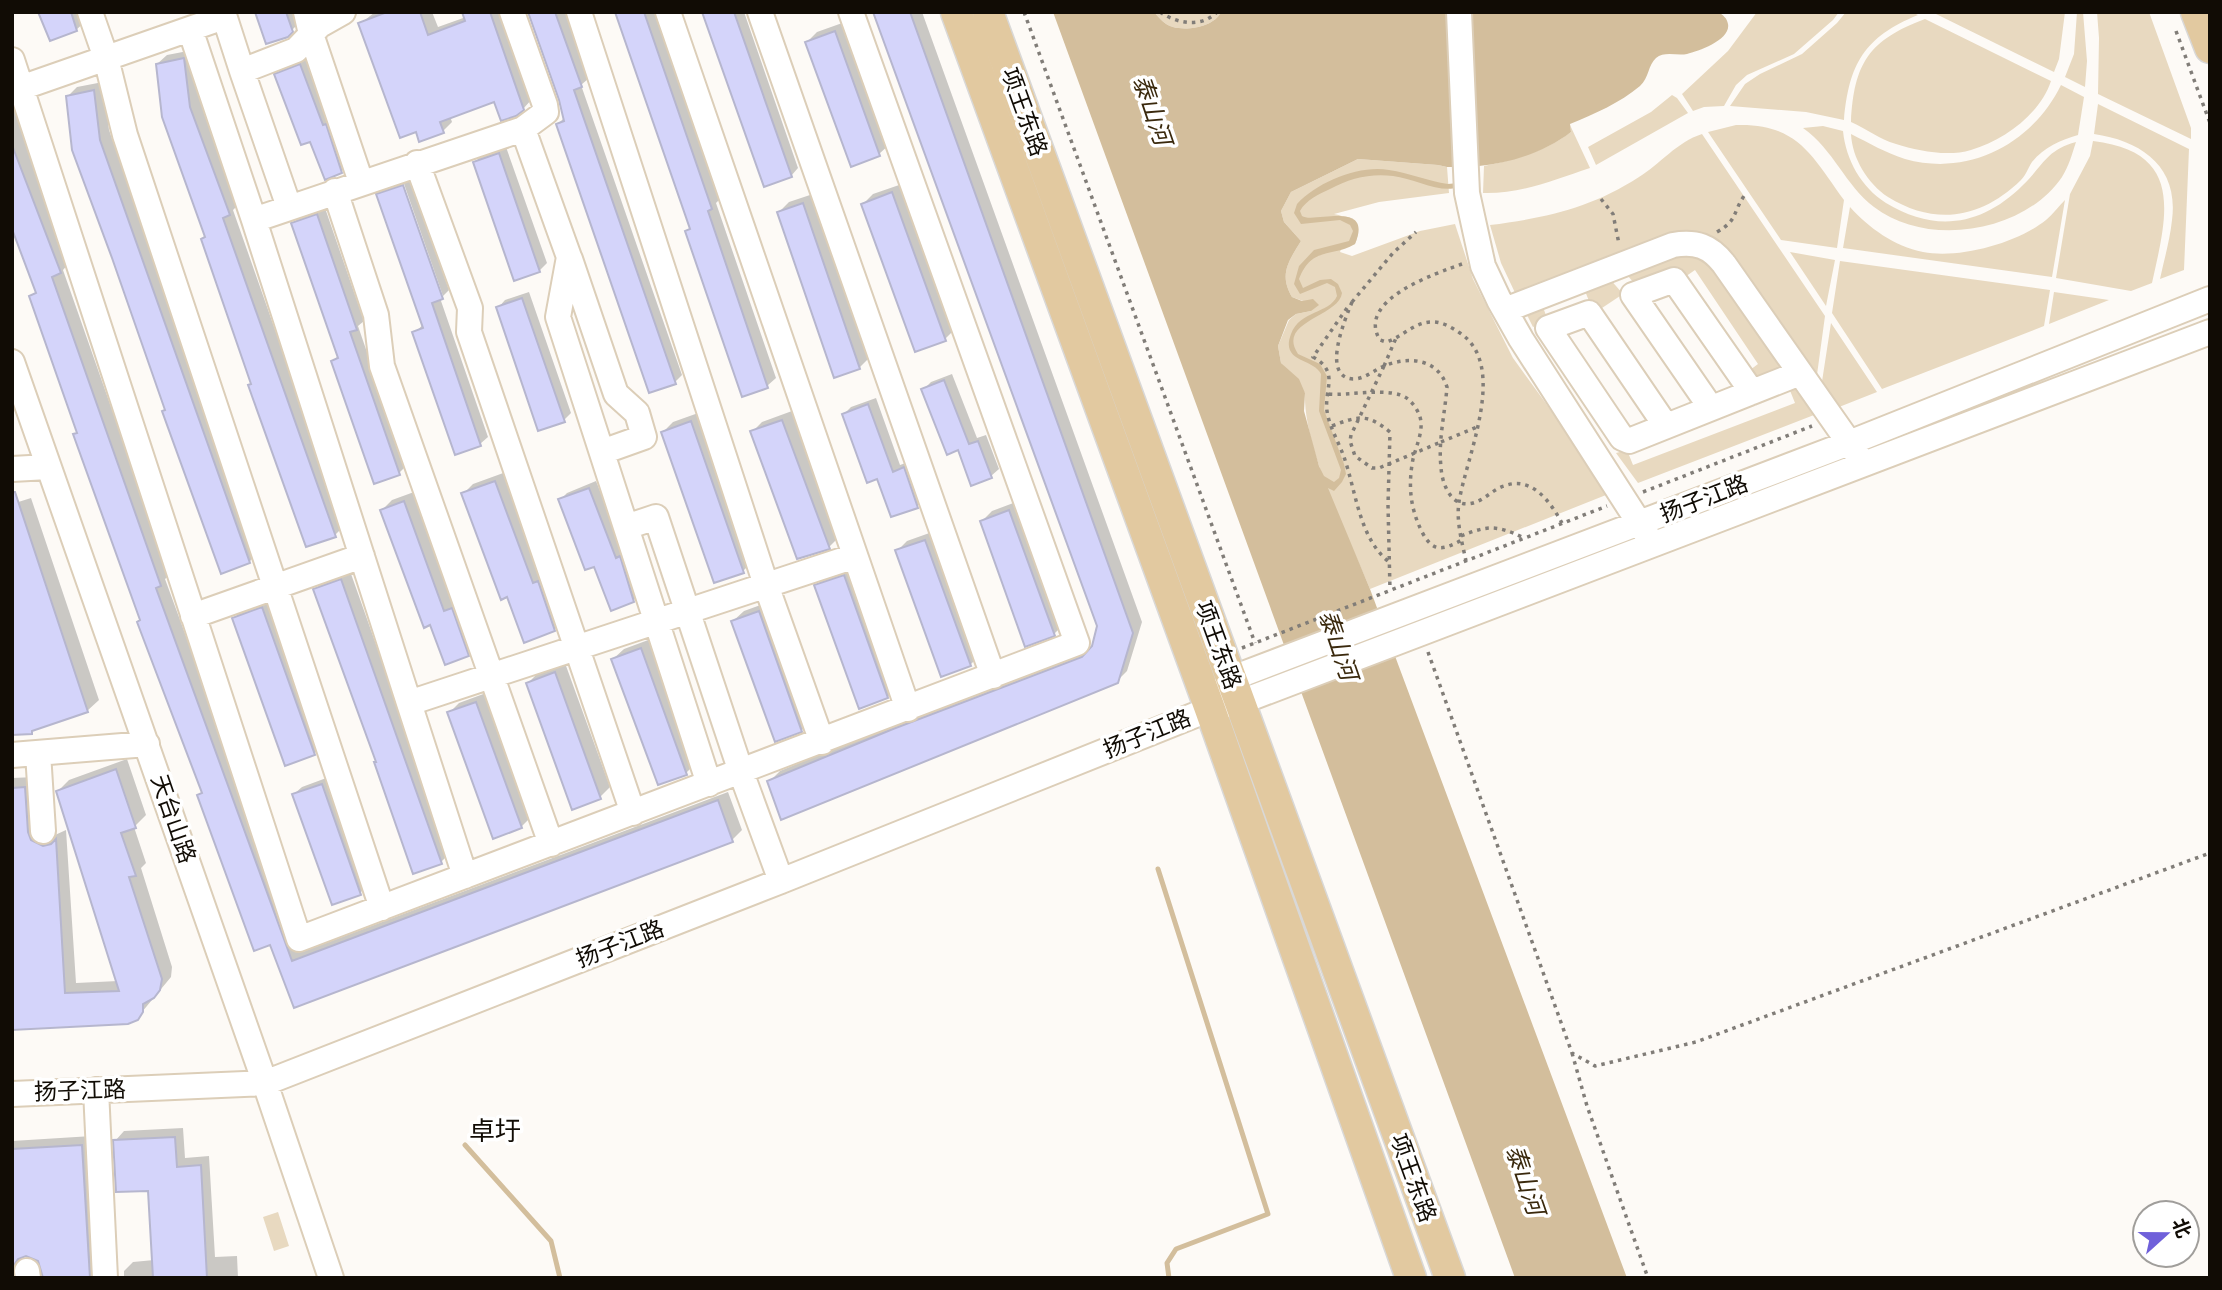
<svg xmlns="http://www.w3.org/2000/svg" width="2222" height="1290" viewBox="0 0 2222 1290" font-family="Karla,'Noto Sans SC',sans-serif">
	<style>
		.green { fill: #e8d9c0 }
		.water { fill: #d3be9c; fill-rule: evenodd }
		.shadow { fill: #0003 }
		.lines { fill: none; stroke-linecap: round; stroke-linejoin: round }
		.stream { stroke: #d3be9c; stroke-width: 5 }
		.building { fill: #d4d4fa; stroke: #b6b6ce; stroke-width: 2 }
		.minor-casing { stroke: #dcceb8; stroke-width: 28 }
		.major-casing { stroke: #d9d8d7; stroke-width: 33 }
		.path { stroke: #817d78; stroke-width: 3.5; stroke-dasharray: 3.5 5; stroke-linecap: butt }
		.minor { stroke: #fff; stroke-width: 24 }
		.major { stroke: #e2c9a0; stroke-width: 30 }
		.path-bridge { stroke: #817d78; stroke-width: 3.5; stroke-dasharray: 3.5 5; stroke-linecap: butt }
		.labels { text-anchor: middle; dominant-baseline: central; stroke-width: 7; stroke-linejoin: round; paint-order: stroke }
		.street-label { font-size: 23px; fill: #110c05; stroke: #fff }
		.water-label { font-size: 24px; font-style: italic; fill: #3a290d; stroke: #fff }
		.quarter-label { font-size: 26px; fill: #110c05; stroke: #fff }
	</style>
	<rect width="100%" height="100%" fill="#fdfaf6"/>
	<path class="green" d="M1154 12H1221C1214 27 1187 31 1173 27 1165 25 1159 18 1154 12Z
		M1757 12H1839L1833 20 1794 54 1747 75 1736 85 1724 106 1704 107 1693 111 1682 94 1728 51Z
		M1846 12H1912L1918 15C1864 37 1849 64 1844 120L1806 112 1730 106 1745 84 1760 74 1802 54 1837 23Z
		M1942 12H2065L2059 59 2054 72 1936 14Z
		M2077 12H2083L2087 61 2085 87 2065 77 2074 54Z
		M2097 12H2149L2191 128V139L2098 94 2099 38Z
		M1925 19 2051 81C2040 114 2005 140 1971 150 1948 157 1918 151 1896 144 1879 139 1867 129 1851 122 1854 63 1869 40 1925 19Z
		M2061 85 2084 97 2078 135C2061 140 2044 147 2032 162 2028 168 2026 175 2021 180 1981 219 1935 226 1888 197 1868 184 1852 158 1851 134 1869 143 1886 153 1905 159 1969 177 2032 144 2061 85Z
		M1672 95 1677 98 1688 113 1596 165 1588 147 1651 112Z
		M2098 104 2189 149 2184 270 2160 279C2164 260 2170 240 2172 220 2179 167 2142 141 2094 134Z
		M1570 125 1590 168C1554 180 1521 194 1483 193L1484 166C1514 160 1546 151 1571 132Z
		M1736 125C1798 123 1812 156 1844 200L1837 248 1781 240 1708 132Z
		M1823 126 1843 131C1846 160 1861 187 1886 203 1935 233 1982 226 2023 185 2043 166 2046 150 2076 142 2072 154 2069 166 2062 177 2024 233 1927 248 1874 207 1845 185 1834 150 1803 128Z
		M1702 134 1825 316 1816 382 1704 240 1517 297 1501 263 1490 225C1546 218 1591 208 1639 177 1660 164 1677 142 1702 134Z
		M2093 141C2185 152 2167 215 2152 283L2131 291 2056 278 2070 194 2090 156Z
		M1358 159 1438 165 1447 167 1449 193 1379 202 1334 214C1350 217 1363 225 1355 244L1341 249 1340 252 1352 256 1420 231 1455 224 1473 279 1513 358 1550 409 1606 495 1370 589C1348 536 1303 448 1305 393L1281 363 1278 346 1289 320 1296 314 1311 311 1303 301 1292 297C1279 275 1288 262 1301 241L1284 222 1281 211 1291 192Z
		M2065 200 2052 277 1843 248 1850 207C1869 228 1894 246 1923 252 1960 259 2017 243 2046 220 2053 214 2059 206 2065 200Z
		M1699 251 1788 366 1762 381 1746 373 1758 364 1695 270 1682 279 1635 284 1627 275 1633 263Z
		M1790 252 1835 260 1826 306Z
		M1840 261 2050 290 2044 326 1882 389 1832 313Z
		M1609 278 1623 294 1599 310 1591 306 1585 291 1543 307 1548 321 1533 327 1525 311Z
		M2054 292 2109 300 2049 324Z
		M1831 323 1877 392 1834 409 1821 388Z
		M1795 385 1814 415 1638 483 1616 453 1627 450 1633 465 1795 403 1789 388Z
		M278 1212 289 1246 274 1251 263 1217Z"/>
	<path class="water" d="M1053 12H1154C1159 18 1165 25 1173 27 1187 31 1214 27 1221 12H1718C1723 15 1727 18 1728 24 1731 40 1699 51 1687 54 1677 56 1664 51 1656 58 1648 65 1649 78 1640 86 1620 103 1594 114 1570 124L1571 132C1545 152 1511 163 1479 166 1461 208 1424 180 1393 176 1371 173 1350 178 1330 189 1319 194 1306 200 1300 211L1302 216C1313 224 1374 199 1355 244 1331 258 1312 246 1299 279L1303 288 1320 280 1331 279 1338 284 1342 293C1339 317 1276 321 1298 354L1320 364 1327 376 1324 410 1344 464 1346 474 1342 482 1334 491 1328 488 1370 589 1627 1278H1515ZM1358 159 1438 165 1447 167H1470L1458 183 1448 184C1428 181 1409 173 1389 170 1358 165 1318 182 1297 204L1294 213 1301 224 1340 220 1350 225 1353 231 1349 241 1314 250 1299 266 1294 284 1300 294 1327 283 1335 287 1337 296C1329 314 1300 310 1291 334 1280 363 1313 358 1321 374L1319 411 1341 470 1339 478 1334 482 1324 476 1319 466 1304 411 1305 393 1299 379 1281 363 1278 346 1288 320 1296 314 1311 311 1319 305 1313 299 1302 301 1292 297C1279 275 1288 262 1301 241L1284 222 1281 211 1291 192Z"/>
	<path class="shadow" d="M40 12H84L87 20 76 30Z
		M257 12H299L302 20 287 35Z
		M375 12H432L438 27 466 17 464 12H502L532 99 523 109 495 100 450 116 452 122 443 131 360 24Z
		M528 12H565L588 79 581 85 682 375 675 382 558 124 565 117 561 100Z
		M617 12H655L720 199 716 203 776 378 767 386 687 231 691 227Z
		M705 12H744L798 168 791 176Z
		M875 12H922L1142 622 1127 671 1117 681 769 782 780 771 905 719 1093 648 1099 626Z
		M845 22 890 144 879 154 807 42 817 32Z
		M193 50 199 97 239 204 233 210 344 526 335 535 253 382 203 239 207 235 157 64 167 55Z
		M308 58 349 164 341 172 311 139 276 75 284 68Z
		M103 82 109 130 259 552 249 562 167 409 67 97 77 87Z
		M24 107 70 262 63 270 170 575 165 579 302 952 728 792 742 830 732 840 295 1006 271 943 199 795 203 791 75 435 78 431 31 296 37 291 12 224V110Z
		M506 147 547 263 540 270 515 279 475 162 482 155Z
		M410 179 449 290 443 296 403 181Z
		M400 183 440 296H443L440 298 488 437 480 444 456 453 414 333 424 324 378 195 386 187Z
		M902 184 955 329 945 339 863 204 873 194Z
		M813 194 869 358 859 368 779 212 789 202Z
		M325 208 364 321 358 326 406 466 399 473 333 361 339 355 293 224 300 216Z
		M529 292 571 413 564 420 498 308 505 300Z
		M952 374 977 438 986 435 999 469 991 476 972 484 959 448 923 390 931 382Z
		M876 398 900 465 911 461 925 499 917 506 878 477 844 414 851 407Z
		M792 411 839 537 829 547 752 432 762 422Z
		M701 412 753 561 743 571 663 432 673 422Z
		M506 472 565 620 554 630 508 595 463 494 473 484Z
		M596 481 641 593 634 600 595 564 560 500 567 493Z
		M414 492 478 645 468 655 382 510 392 500Z
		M31 498 99 700 87 711 35 728 32 732 12 504Z
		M1019 501 1064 624 1054 634 982 521 992 511Z
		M935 531 980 655 970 665 897 551 907 541Z
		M854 566 898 686 888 697 860 707 816 586 826 575Z
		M350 571 450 853 441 862 414 872 378 761 315 590 324 581Z
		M272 598 325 743 314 754 234 618 244 608Z
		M769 602 812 720 802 730 777 740 733 621 744 611Z
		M651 639 696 763 686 773 613 659 624 649Z
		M565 663 610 787 600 797 528 683 538 673Z
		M486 693 531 817 521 827 449 713 459 703Z
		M127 759 146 815 134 827 146 863 141 868 172 967 171 977 137 1018 12 1029V778L36 777 47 833 55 835 66 830 76 983 118 981 58 791 69 780Z
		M329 777 367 886 360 893 294 794 302 787Z
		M183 1128 185 1158 209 1156 215 1257 237 1256 238 1278H124V1271L133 1262 154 1260 150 1189 115 1141 124 1131Z
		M92 1136 101 1278H44L41 1261 32 1255 22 1257V1270L26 1278H12V1141Z"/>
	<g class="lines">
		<path class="stream" d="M1158 869 1268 1214 1176 1249 1167 1263 1169 1278
			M465 1145 551 1241 560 1278"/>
	</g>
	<path class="building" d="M38 12H71L77 31 50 41Z
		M255 12H286L293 32 288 37 266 44Z
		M387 12H420L428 35 465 21 462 12H490L524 110 516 116 501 121 494 102 440 122 444 133 419 142 416 132 400 138 358 23Z
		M528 12H555L582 87 574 90 676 384 649 393 556 124 564 121 559 100Z
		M615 12H644L712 209 708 211 768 388 742 397 685 231 690 229Z
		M702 12H734L792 177 764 187Z
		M873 12H910L1133 633 1118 683 781 820 767 781 893 729 1082 657 1092 646 1097 626Z
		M835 31 880 156 851 167 805 42Z
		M184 58 190 107 230 215 223 218 336 537 306 547 248 385 251 384 201 239 205 237 162 117 156 64Z
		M300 64 323 125 326 124 342 173 325 180 310 142 301 145 274 74Z
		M94 90 100 140 250 563 221 574 162 411 165 410 112 258 72 150 66 96Z
		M12 145 61 273 52 277 161 586 156 588 292 961 718 800 733 842 294 1008 270 945 254 951 197 795 202 793 137 622 140 620 73 434 77 433 29 296 36 293 12 229Z
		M499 153 540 272 514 281 473 162Z
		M403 185 443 299 432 303 481 446 455 455 412 332 423 328 376 194Z
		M892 192 946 341 915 352 861 204Z
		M803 203 860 369 834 378 777 212Z
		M317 214 357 330 350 332 400 475 374 484 331 361 338 358 291 223Z
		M522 298 565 422 538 431 496 307Z
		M944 380 969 444 978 441 992 478 971 486 958 450 947 455 921 389Z
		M868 404 893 472 904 467 918 508 891 517 877 479 867 483 842 414Z
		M782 420 830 549 797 559 750 431Z
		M691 421 744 573 714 583 661 432Z
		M495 481 533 583 538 581 555 631 524 643 507 597 501 600 461 493Z
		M589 488 616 558 620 556 634 602 611 611 594 567 585 570 558 499Z
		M12 492H15L88 712 32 731V734L12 735Z
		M404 501 444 611 452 608 469 656 445 665 430 625 424 628 380 510Z
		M1009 510 1055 636 1025 647 980 521Z
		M925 540 971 666 941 677 895 550Z
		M844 575 888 698 859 709 814 585Z
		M341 579 442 864 413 874 374 762H376L313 589Z
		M262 607 315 755 285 766 232 618Z
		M759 611 802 732 775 742 731 621Z
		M641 648 687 775 658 785 611 659Z
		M555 672 601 799 572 810 526 683Z
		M476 702 522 828 493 839 447 712Z
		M116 769 136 828 121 833 136 876 129 877 162 979 160 990 154 998 143 1004V1012L138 1020 128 1024 12 1030V788L25 787 28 832 31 840 43 846 51 844 56 839 65 993 119 991 56 791Z
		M322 784 361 895 332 905 292 794Z
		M175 1137 177 1167 201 1165 207 1278H153L148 1191 116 1192 113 1140Z
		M82 1145 90 1278H43L38 1261 26 1256 18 1259 14 1265 12 1278V1149Z"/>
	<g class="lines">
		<defs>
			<path id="minor" d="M90 12 106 58 125 135 382 908
				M223 12 242 71 296 50 320 25 343 12
				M306 12 311 34 361 182
				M579 12 766 585 822 742
				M668 12 908 709
				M760 12 993 676
				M1459 12 1467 193 1483 266 1499 300 1521 339 1647 535
				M190 29 254 220 409 703 855 556
				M12 60 299 939 1077 643 851 12
				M242 71 289 207
				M12 91 224 17
				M523 129 569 257 558 317 709 784
				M417 163 470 308 469 332 633 813
				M335 191 376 315 382 366 551 844
				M254 220 523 129 546 112 545 105 512 12
				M570 259 616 394 637 413 644 437 602 452
				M1505 310 1673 245C1696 241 1710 246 1724 264L1857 454
				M12 362 265 1083 331 1278
				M1711 408 1633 295 1674 280 1752 392
				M1666 426 1589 313 1548 328 1622 438 1629 441 1800 373
				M12 469 48 467
				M626 527 656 517 741 772 781 881
				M193 616 362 556
				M1222 691 1230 679 1849 443 2210 299
				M409 703 465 876
				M38 753 43 831
				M12 755 147 744
				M96 1090 105 1278
				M12 1094 265 1083 781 881 1210 709 1238 703 2210 332
				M27 1271 28 1278"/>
			<path id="major" d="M956 12 1210 709 1411 1278
				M988 12 1450 1278
				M2196 12 2210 48"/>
		</defs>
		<use href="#minor" class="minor-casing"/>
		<use href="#major" class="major-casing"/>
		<path class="path" d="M1024 12 1255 643
			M1160 12C1178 24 1201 28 1217 12
			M2176 31 2210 123
			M1601 199 1613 214 1619 244
			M1717 232C1738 220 1732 214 1744 196
			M1462 264C1437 273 1355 300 1380 340L1386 342C1401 338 1413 323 1430 322 1441 321 1451 327 1460 333 1509 366 1466 457 1459 502 1456 521 1462 542 1466 561
			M1352 302C1346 317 1320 377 1353 379 1365 379 1374 370 1384 366 1408 356 1438 358 1447 387 1445 413 1438 441 1441 467 1442 486 1453 511 1476 502 1486 498 1494 489 1504 486 1532 475 1551 503 1562 523
			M1352 302 1393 253 1416 232
			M1347 308 1313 357C1340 372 1324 389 1327 411 1329 426 1339 443 1344 457 1356 491 1359 538 1389 562
			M1384 366 1396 338
			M1329 394C1349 396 1392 386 1408 399 1414 404 1420 413 1421 422 1422 434 1416 447 1413 459 1408 485 1410 508 1422 532 1433 553 1443 550 1462 540
			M1332 426C1358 416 1367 413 1390 432L1388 505 1390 590
			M1441 442 1477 427
			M1643 492 1812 426
			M1461 536C1488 525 1497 525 1524 538
			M1242 648 1607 506
			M1428 652 1572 1053 1595 1066 1696 1042 2210 853
			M1572 1053 1587 1106 1648 1278"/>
		<use href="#minor" class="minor"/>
		<use href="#major" class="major"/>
		<path class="path-bridge" d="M1384 366 1351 435 1350 441 1355 456 1372 468H1379L1441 442"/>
	</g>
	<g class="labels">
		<g class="street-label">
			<text transform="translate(1024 112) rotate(70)">项王东路</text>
			<text transform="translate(1704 499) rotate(-21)">扬子江路</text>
			<text transform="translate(1218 645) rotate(70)">项王东路</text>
			<text transform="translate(1147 734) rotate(-22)">扬子江路</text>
			<text transform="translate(173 819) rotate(71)">天台山路</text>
			<text transform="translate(620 944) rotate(-21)">扬子江路</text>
			<text transform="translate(80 1091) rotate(-2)">扬子江路</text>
			<text transform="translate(1413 1178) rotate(70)">项王东路</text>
		</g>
		<g class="water-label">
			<text transform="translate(1152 110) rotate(71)">泰山河</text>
			<text transform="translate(1338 645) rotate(71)">泰山河</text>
			<text transform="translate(1525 1180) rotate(71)">泰山河</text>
		</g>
		<g class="quarter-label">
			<text x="495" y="1131">卓圩</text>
		</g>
	</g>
	<rect width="2222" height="1290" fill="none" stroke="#110c05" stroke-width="28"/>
	<g transform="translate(2166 1234) rotate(69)"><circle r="33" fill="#ffffff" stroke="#a09e9b" stroke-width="2"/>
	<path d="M0-5L12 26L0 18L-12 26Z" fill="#6f60da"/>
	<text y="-10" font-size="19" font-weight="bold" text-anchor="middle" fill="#110c05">北</text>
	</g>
</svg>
